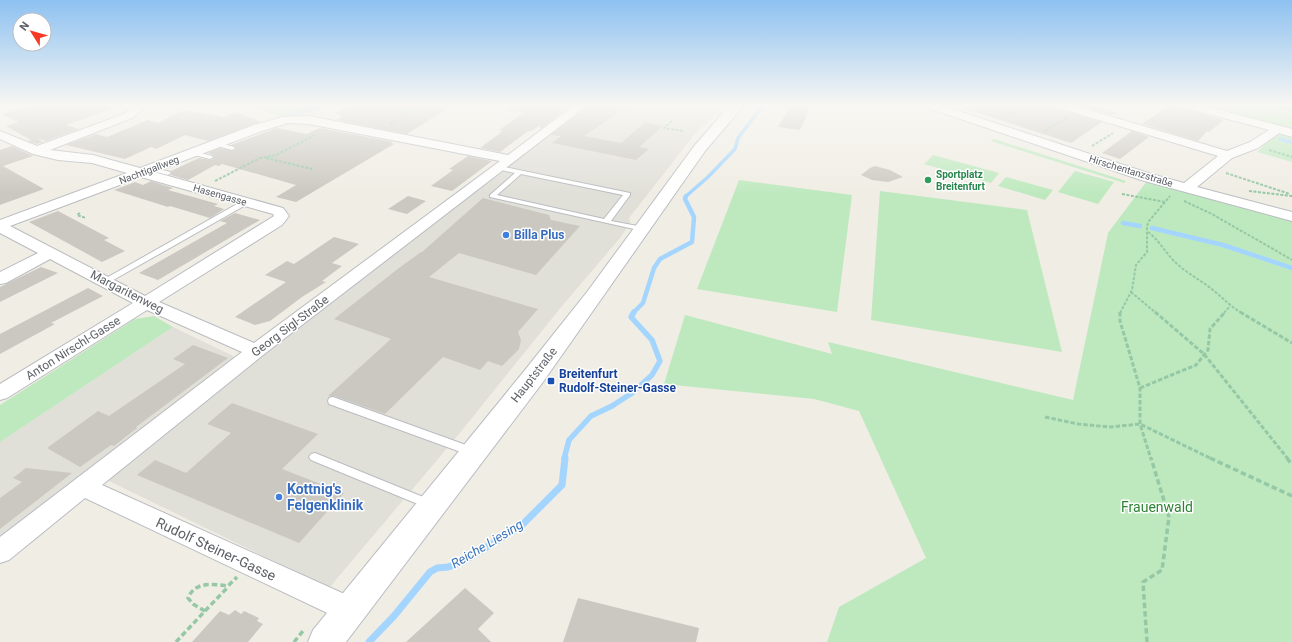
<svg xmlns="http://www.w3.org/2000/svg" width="1292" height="642" viewBox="0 0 1292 642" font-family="Roboto,sans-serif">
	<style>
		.industrial { fill: #e0dfd8 }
		.green { fill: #bee9bf }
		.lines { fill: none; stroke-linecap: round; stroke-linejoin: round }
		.stream-far3 { stroke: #a4d5ff; stroke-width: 3.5 }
		.stream-far2 { stroke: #a4d5ff; stroke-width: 4.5 }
		.stream-far1 { stroke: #a4d5ff; stroke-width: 5.5 }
		.stream { stroke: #a4d5ff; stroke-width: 7 }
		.building { fill: #cbc8c1 }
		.service-casing { stroke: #b9bcc1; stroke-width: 2 }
		.minor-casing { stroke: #b9bcc1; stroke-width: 2 }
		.secondary-casing { stroke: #b9bdc3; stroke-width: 2 }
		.path-far2 { stroke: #95c8a5; stroke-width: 2; stroke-dasharray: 3 1.5; stroke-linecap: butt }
		.path-far1 { stroke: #95c8a5; stroke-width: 3; stroke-dasharray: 4.5 2; stroke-linecap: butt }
		.path { stroke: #95c8a5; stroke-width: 3.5; stroke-dasharray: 5.5 3; stroke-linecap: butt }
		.service { fill: #fff; fill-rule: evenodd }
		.minor { fill: #fff; fill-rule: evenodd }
		.secondary { fill: #fff; fill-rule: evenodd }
		.leisure-dot { fill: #2e9e5b; stroke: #fff; stroke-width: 1.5 }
		.shop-dot { fill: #3f7fe0; stroke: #fff; stroke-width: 1.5 }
		.transit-dot { fill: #1a4fb4; stroke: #fff; stroke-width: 1.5 }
		.labels { text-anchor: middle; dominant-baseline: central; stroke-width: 3; stroke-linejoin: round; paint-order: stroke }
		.far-street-label { font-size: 10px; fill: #5c6066; stroke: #fff }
		.far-leisure-label { font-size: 10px; font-weight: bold; fill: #27864d; stroke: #fff; text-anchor: start }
		.shop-label { font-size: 12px; font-weight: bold; fill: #366cbe; stroke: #fff; text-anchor: start }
		.street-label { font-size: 12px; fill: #5c6066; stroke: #fff }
		.transit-label { font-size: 12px; font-weight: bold; fill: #164399; stroke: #fff; text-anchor: start }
		.water-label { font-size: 13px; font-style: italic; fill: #3874ba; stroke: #fff }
		.near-shop-label { font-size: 14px; font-weight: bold; fill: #366cbe; stroke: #fff; text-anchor: start }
		.near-park-label { font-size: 14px; fill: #2d8333; stroke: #fff }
		.near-street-label { font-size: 14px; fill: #5c6066; stroke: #fff }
	</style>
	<rect width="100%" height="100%" fill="#f0ede4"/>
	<path class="industrial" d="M576 104H728L698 130 629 218 630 223 620 238 562 306 459 434 329 588 105 479 0 561V442L173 327 237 358Z"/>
	<path class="green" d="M204 104H338L304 114 282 117 247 104Z
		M1206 104H1292V162L1257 152 1282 128Z
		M994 139 1126 181 1124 183 991 141Z
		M933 155 999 173 991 183 924 164Z
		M1075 171 1114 182 1098 204 1058 192Z
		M1006 177 1053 190 1045 200 998 186Z
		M739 180 852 195 837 312 697 289Z
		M1147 181 1292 220V642H827L839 607 926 558 859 411 814 399 664 384 685 315 832 354 828 342 1073 400 1108 233Z
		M880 191 1027 210 1062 352 871 320Z
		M154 316 173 327 0 442V405L135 319Z"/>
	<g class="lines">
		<path class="stream-far3" d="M292 114 329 104
			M1280 139 1292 142
			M685 197 708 177 735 149 738 138 764 104"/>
		<path class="stream-far2" d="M1123 223 1140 226
			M1152 228 1223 245 1292 268
			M633 313 643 303 654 268 660 259 692 242 694 217 685 199 686 196"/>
		<path class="stream-far1" d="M564 459 569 440 591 416 612 406 632 393 652 375 660 361 652 340 631 317 634 312"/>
		<path class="stream" d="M369 642 394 616 430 572 437 568 448 567 460 563 520 527 562 485 565 458"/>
	</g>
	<path class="building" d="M40 104H114L117 107 66 125 79 129 46 141 36 138 43 142 37 144 28 141 31 140 6 126 19 122 2 114Z
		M352 104H455L407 134 336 120 342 116 338 115 341 114 335 113Z
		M508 104H573L541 129 539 126 531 131H528L500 152 480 148 503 131 499 130 524 113 508 110Z
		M590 104H631L584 136 621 143 645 122 663 126 639 147 649 149 636 160 552 143 561 136 551 135Z
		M791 104 811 106 800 130 778 127Z
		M960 104H1050L1053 107 1102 122 1071 143 960 107Z
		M1074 104H1107L1100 108 1117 113 1112 115Z
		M1171 104 1179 107 1224 120 1209 132 1207 131 1198 141 1142 124Z
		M184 110 223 117 237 112 261 122 208 141 185 135 156 149 151 147 125 159 66 145 96 134 107 137 148 120 158 123Z
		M277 128 306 134 320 128 393 142 391 143 394 144 296 202 276 197 296 185 222 164 219 166 215 165 188 180 171 175 172 173 171 171 199 158 211 160 214 157 213 155 208 153 210 152 220 148 233 151 236 148 231 145Z
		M1132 131 1149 137 1120 159 1102 153Z
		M12 146 33 156 3 166 44 189 0 205V150Z
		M468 156 492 161 452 191 431 186 453 170 449 169Z
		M875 166 890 170 903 177 888 182 872 180 861 175 870 168Z
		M151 181 173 188 168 190 218 204 214 206 224 209 210 218 170 206 168 207 114 190 135 182 143 185Z
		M408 196 426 201 407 214 388 209Z
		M483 198 549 215 551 220 580 226 536 275 459 253 429 277 538 309 518 332 521 340 519 349 502 366 488 361 480 370 443 357 385 414 334 396H328L391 339 334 319 399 268 421 252H422Z
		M58 211 109 238 104 240 125 251 102 262 29 222Z
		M235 213 260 220 158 280 139 273 227 223 220 221Z
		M334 237 359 244 332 263 342 266 322 281 326 282 302 297 270 321 255 325 235 317 286 282 265 275 287 261 294 264Z
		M41 267 58 273 0 302V287Z
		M88 288 103 296 51 323 55 324 0 354V334Z
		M193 345 228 358 136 427 137 428 114 446 111 445 80 467 47 448 98 411 109 416 185 364 173 359Z
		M232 403 318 434 282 469 344 493 299 543 137 475 155 460 186 473 231 433 207 424Z
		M26 468 72 473 0 529V498L22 482 13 478Z
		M465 588 494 613 478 629 491 642H406Z
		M578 598 699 628 696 642H563Z
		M235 610 241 614 244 611 259 618 257 621 263 624 248 642H192L220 611 229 615Z"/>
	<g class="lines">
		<defs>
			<path id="service" d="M216 142 234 147 235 148 232 150 214 145 213 144Z
				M193 151 212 156 213 157 210 159 191 154 190 153Z
				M499 166 630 193V195L611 221 643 227 647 229 643 231 490 197V195L515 173 497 169 496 168ZM521 174 623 195 604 219 497 195Z
				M151 167 170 172 171 173 168 175 149 170V168Z
				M244 200H247L251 202 108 283 105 284 101 281Z
				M333 397 477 449 479 452 477 455 473 456 469 455 329 404 328 401 329 398Z
				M315 453 433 501 435 504 433 507 429 509 425 507 311 460 309 457 311 454Z"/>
			<path id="minor" d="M116 104C125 104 137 102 143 109L132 118 50 150 93 155 140 168 254 125 283 117 309 116 508 155 576 104H589L263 355 102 485 360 601 363 610 360 619 350 623 340 619 85 498 9 560 0 563V537L242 352 147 310 7 398 0 400V384L133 303 50 259 6 283 0 284V272L38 253 0 233V220L127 173 92 163 58 160 33 154 0 139V131L37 146 124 114 129 110 118 106ZM288 123 309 124 500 161 254 343 159 302 282 225 289 216 283 208 154 172 262 131ZM141 177 273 214 274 216 145 296 10 226Z
				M920 104H937L1151 174 1184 183 1218 156 1053 106 1051 104H1069L1227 151 1250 142 1269 130 1179 106 1177 104H1196L1292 129V137L1279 133 1258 148 1232 158 1197 187 1292 212V221L1141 180 922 106Z"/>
			<path id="secondary" d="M731 104H745L705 151 543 382 346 642H308L313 630 525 370 587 292 695 145Z"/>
		</defs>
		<use href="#service" class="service-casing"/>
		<use href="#minor" class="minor-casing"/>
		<use href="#secondary" class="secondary-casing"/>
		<path class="path-far2" d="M362 104 410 112
			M1269 104 1292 111
			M390 108 397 107 402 110
			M401 117 418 107
			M1004 117 1029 104
			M672 121 664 128 683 131
			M390 124 396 120
			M1045 131 1067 118
			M1092 146 1113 133
			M1269 150 1292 157
			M266 158 312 169
			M1226 173 1290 194
			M215 181 260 158 276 155 317 134
			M1249 191 1292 196
			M1122 194 1165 202
			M1184 201 1212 214 1292 260
			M80 213 77 215 86 218
			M1148 232C1158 239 1165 252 1175 262 1186 273 1201 280 1213 290 1223 298 1231 307 1242 313
			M1131 292 1156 313
			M1120 313 1132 290 1136 265 1147 252V226L1149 221 1170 196
			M1224 313 1230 306"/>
		<path class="path-far1" d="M1120 312V321L1140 388V424L1151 459
			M1155 312 1204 354 1288 459
			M1240 312 1292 343
			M1140 388 1196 365 1208 350 1210 329 1225 312
			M1045 417 1078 424 1110 427 1140 424 1212 459"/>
		<path class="path" d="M1210 458 1292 496
			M1287 458 1292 465
			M205 611 228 587
			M176 642 205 611 193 604 188 598C195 581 213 584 228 586L237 577
			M294 642 303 631
			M1147 642 1143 582 1162 570 1169 517 1151 458"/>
		<use href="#service" class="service"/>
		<use href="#minor" class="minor"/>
		<use href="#secondary" class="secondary"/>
	</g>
	<linearGradient id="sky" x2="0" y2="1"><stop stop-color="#8dc1f1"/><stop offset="0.54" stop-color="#f8f7f3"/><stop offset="1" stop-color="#f8f7f3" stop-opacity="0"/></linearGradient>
	<rect width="1292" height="194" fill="url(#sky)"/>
	<circle class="leisure-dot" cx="928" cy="180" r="4"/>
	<g class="shop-dot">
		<circle cx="506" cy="235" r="4"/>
		<circle cx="279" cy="497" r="4"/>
	</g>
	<rect class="transit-dot" x="547" y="377" width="8" height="8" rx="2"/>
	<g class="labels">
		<g class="far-street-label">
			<text transform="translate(149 170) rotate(-21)">Nachtigallweg</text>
			<text transform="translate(1131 171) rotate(17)">Hirschentanzstraße</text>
			<text transform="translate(220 195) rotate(16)">Hasengasse</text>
		</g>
		<g class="far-leisure-label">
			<text x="936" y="174">Sportplatz<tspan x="936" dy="12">Breitenfurt</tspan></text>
		</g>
		<g class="shop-label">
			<text x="514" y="235">Billa Plus</text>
		</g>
		<g class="street-label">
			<text transform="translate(127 292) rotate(27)">Margaritenweg</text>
			<text transform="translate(290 326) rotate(-37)">Georg Sigl-Straße</text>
			<text transform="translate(73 348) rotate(-32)">Anton Nirschl-Gasse</text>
			<text transform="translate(534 375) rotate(-52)">Hauptstraße</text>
		</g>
		<g class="transit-label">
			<text x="559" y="374">Breitenfurt<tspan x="559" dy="14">Rudolf-Steiner-Gasse</tspan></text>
		</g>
		<g class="water-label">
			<text transform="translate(487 544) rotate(-31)">Reiche Liesing</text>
		</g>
		<g class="near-shop-label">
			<text x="287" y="489">Kottnig's<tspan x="287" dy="16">Felgenklinik</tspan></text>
		</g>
		<g class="near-park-label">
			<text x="1157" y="507">Frauenwald</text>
		</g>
		<g class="near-street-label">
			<text transform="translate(216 549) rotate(25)">Rudolf Steiner-Gasse</text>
		</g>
	</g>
	<g transform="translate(32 32) rotate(307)"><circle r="19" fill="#ffffff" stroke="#bebfc2"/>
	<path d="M0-3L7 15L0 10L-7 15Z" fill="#f73822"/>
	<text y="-6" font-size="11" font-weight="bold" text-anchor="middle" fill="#5c6066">N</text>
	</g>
</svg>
